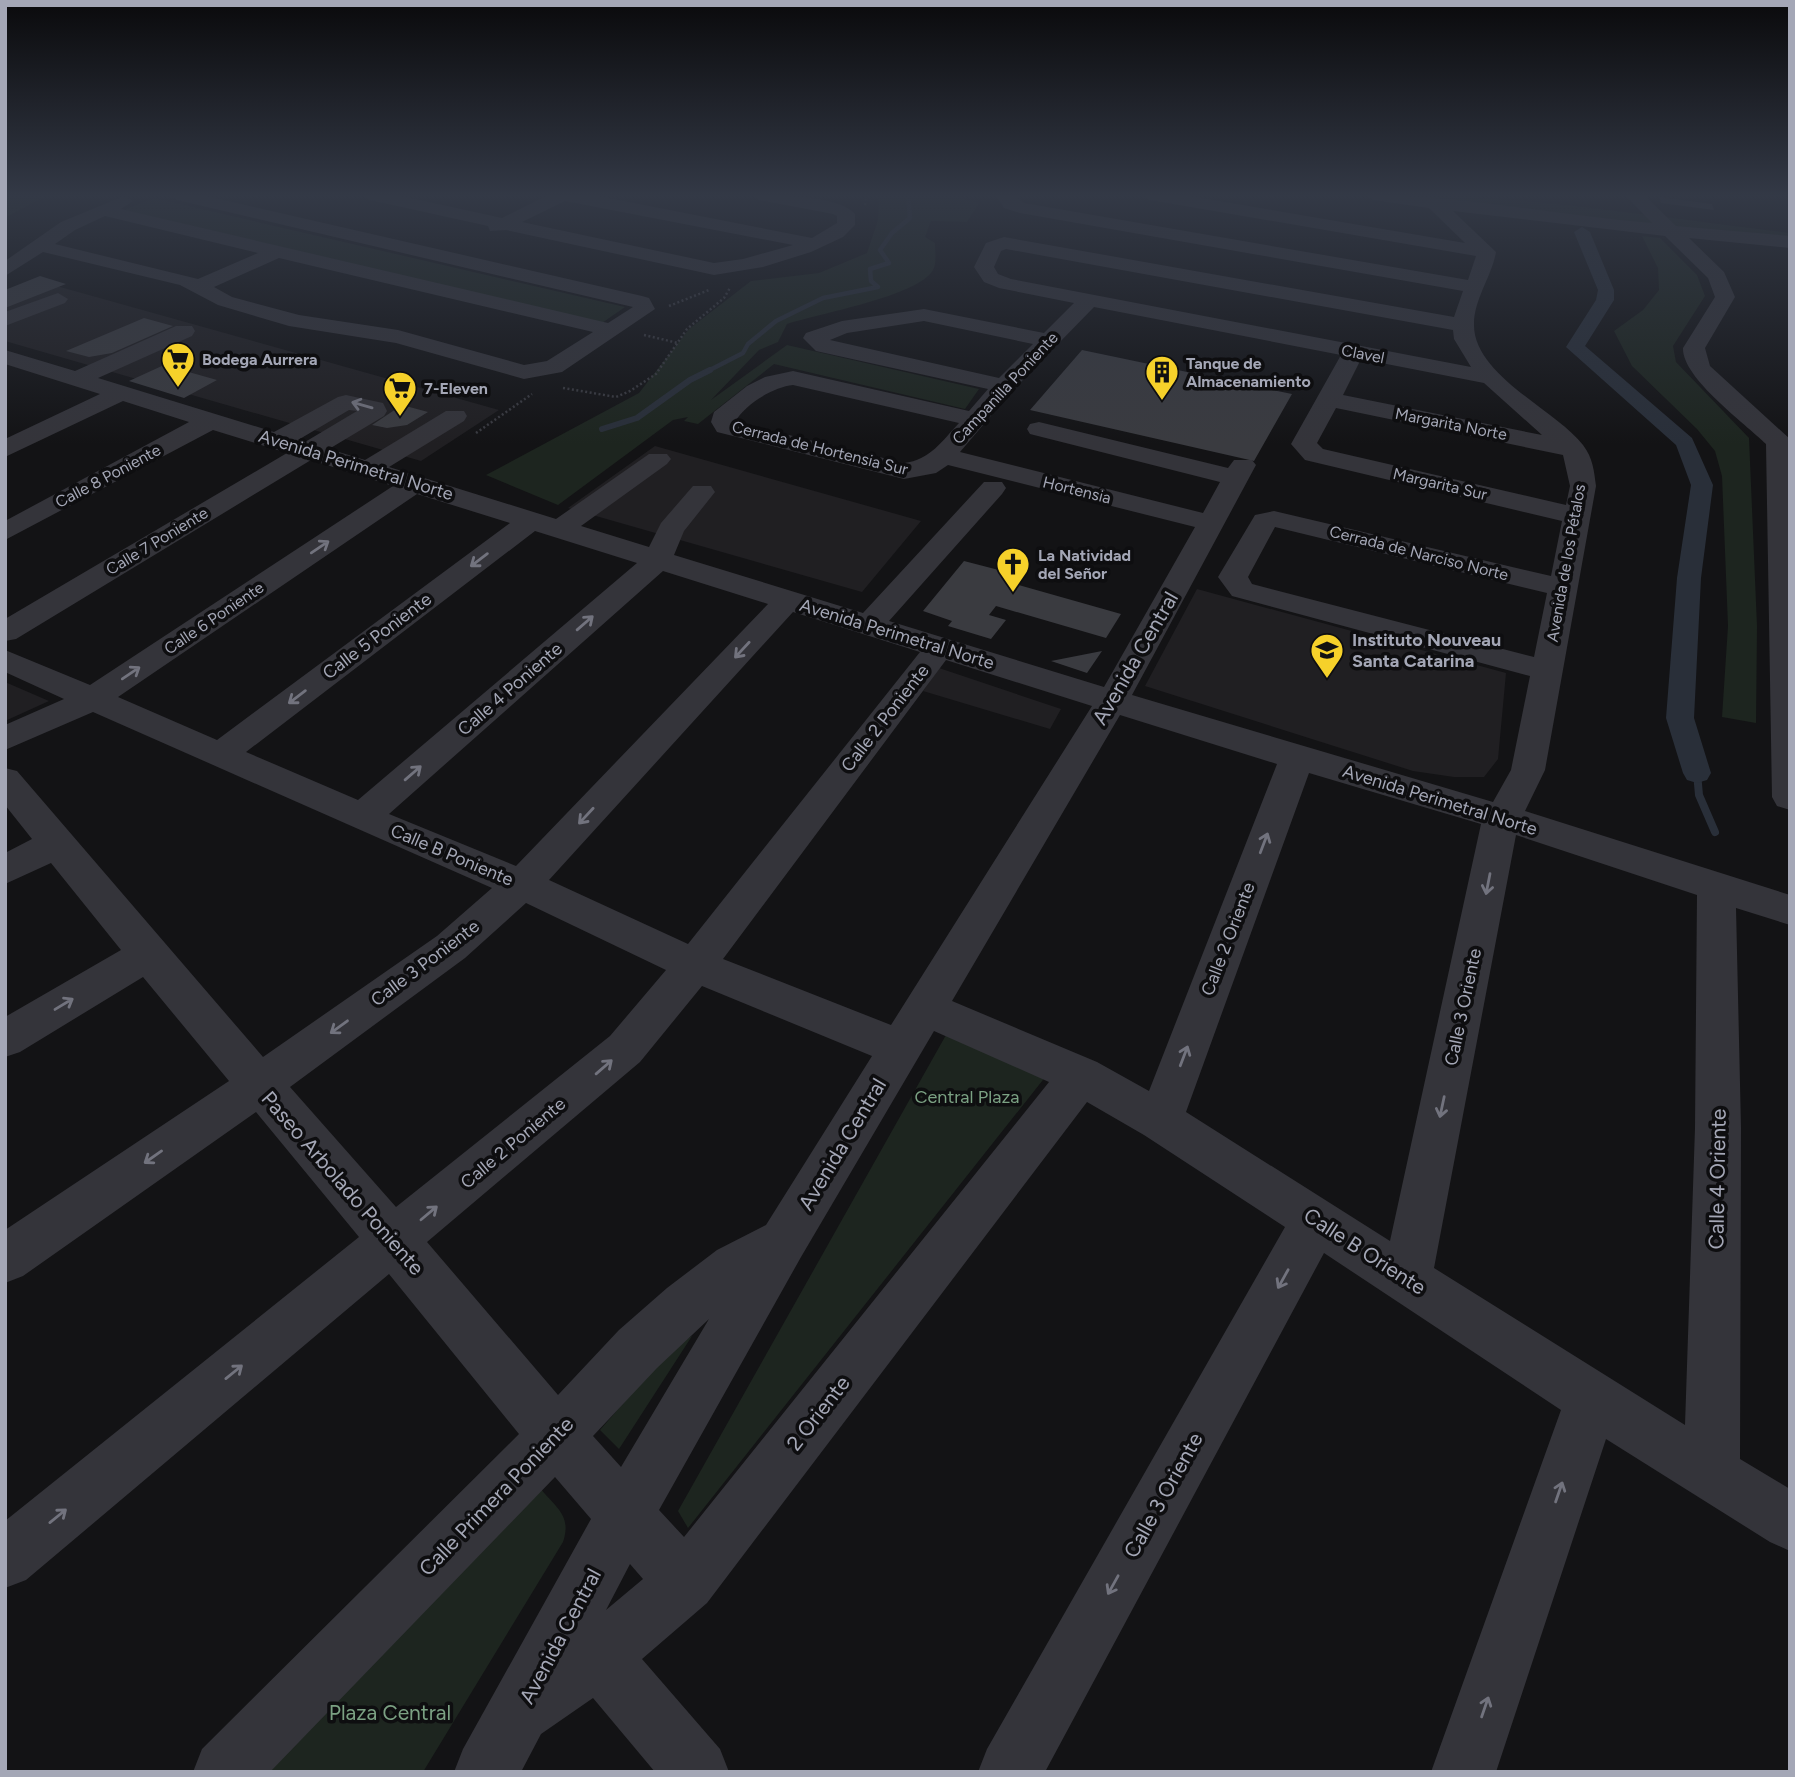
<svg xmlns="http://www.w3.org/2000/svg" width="1795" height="1777" viewBox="0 0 1795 1777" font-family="Figtree,sans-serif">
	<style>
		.built { fill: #201f22 }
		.green { fill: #1d251f }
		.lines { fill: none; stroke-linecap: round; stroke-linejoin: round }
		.stream-far2 { stroke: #292f39; stroke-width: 4.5 }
		.stream-far1 { stroke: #292f39; stroke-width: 6 }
		.stream { stroke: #292f39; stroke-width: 8 }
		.canal { fill: #292f39; fill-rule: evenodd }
		.building { fill: #3a3b40 }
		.path { stroke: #3a3b41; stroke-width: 2.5; stroke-dasharray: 2 2.5; stroke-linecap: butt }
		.minor { fill: #34343a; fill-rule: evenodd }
		.oneway { stroke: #72737e }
		.labels { text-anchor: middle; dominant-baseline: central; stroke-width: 7; stroke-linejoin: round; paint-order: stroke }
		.far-street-label { font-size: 16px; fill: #a4a7b6; stroke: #0e0e10 }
		.far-poi-label { font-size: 16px; font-weight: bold; fill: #a4a7b6; stroke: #0e0e10; text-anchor: start }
		.street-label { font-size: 18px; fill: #a4a7b6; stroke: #0e0e10 }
		.poi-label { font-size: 18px; font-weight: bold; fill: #a4a7b6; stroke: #0e0e10; text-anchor: start }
		.park-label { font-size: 18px; fill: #7ba183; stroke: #0e0e10 }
		.near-street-label { font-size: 21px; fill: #a4a7b6; stroke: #0e0e10 }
		.near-park-label { font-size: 21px; fill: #7ba183; stroke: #0e0e10 }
	</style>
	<rect width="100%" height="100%" fill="#131315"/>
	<path class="built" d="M46 283 499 410 421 461 5 341V298Z
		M655 446 921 521 862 592 568 508Z
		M1197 589 1506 673 1498 759 1484 777H1454L1413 771 1145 686Z
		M939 668 1061 709 1050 729 923 691Z
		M5 682 49 701 5 721Z"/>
	<path class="green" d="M5 195H47L5 218Z
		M879 195H952L979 203 967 222 931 221 925 237 935 243C935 251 937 263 933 270 919 296 817 314 787 324L778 342 759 350 711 400 787 345 979 389 965 409 774 364 698 424 684 421 688 417 673 420 558 505 486 475 639 393 689 329 751 281 819 273 867 253 878 220Z
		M1398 195C1529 195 1660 218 1790 233V239L1470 206Z
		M154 198 625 307 602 323 124 210Z
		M1642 236 1660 238 1697 275 1705 296 1673 346 1676 362 1749 438 1757 626 1756 723 1722 717 1728 626 1722 476 1715 451 1697 429 1632 366 1614 331 1643 310 1659 290 1658 268Z
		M946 1035 1046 1076 688 1528 678 1511Z
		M692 1336 619 1449 600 1430 672 1347Z
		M540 1488C556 1508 572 1515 563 1542L423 1772H248Z"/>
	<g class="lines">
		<path class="stream-far2" d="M706 372 743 353 748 344 776 321 823 298 878 287 871 281 870 269 889 263 880 250 892 233 910 218 908 195"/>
		<path class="stream-far1" d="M602 429 637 418 690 380 710 370"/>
		<path class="stream" d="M1697 773 1699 795 1715 832"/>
		<path class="canal" d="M1582 227 1590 232 1614 290V300L1585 346 1692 438 1713 485 1701 578 1694 718 1711 773 1707 780 1697 783 1687 780 1683 773 1666 718 1677 578 1691 485 1676 445 1566 347 1596 300 1598 290 1574 232Z"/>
	</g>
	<path class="building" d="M1659 197 1712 204 1714 210 1661 203Z
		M40 276 66 284 5 308V290Z
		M144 318 173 326 112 353 89 357 66 351Z
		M1082 350 1292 394 1254 461 1030 410Z
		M164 365 217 380 184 398 129 381Z
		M402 405 428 412 407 425 387 428 372 425Z
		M964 561 1018 575 1012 583 1121 614 1106 638 996 606 989 615 1006 620 991 639 948 626 952 621 923 611Z
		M1102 651 1087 673 1051 661Z"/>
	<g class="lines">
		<path class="path" d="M865 205 867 195
			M669 306 709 290
			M644 335 678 343
			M563 388 616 397 630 391 656 374 687 329 724 298 730 288
			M476 433 532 394"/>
		<path class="minor" d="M169 195H202L642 296 649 298 655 309 562 372 524 379 396 343 289 326 218 305 180 285 43 252 5 276V261L61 222 124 196 133 201 121 209 608 323 633 307 177 200ZM105 216 258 253 198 279 55 244 75 230ZM279 258 593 332 547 361 524 365 398 330 299 315 232 297 214 287Z
			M362 195H397L502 218 548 195H593L812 238 837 223V216L833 214 759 200 751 195C775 195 839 195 855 214V225L843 237 811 252 763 267 714 275 506 230 490 231 488 226 370 200ZM565 201 793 245 743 259 714 263 522 222Z
			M996 195H1014L1024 203 1468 280 1476 256 1150 200 1142 195H1184L1465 243 1429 208 1373 200 1365 195C1460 195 1556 215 1652 223L1625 195H1644L1676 226 1790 236V248L1689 238 1724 272 1735 297 1705 348 1710 366 1790 439V810L1777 806 1772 797 1766 444C1745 423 1682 378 1683 348L1715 297 1708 278 1665 236 1453 211 1496 252C1492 276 1474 299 1474 324 1473 375 1556 410 1583 445 1593 458 1594 471 1596 486L1545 770 1525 811 1790 895V925L1736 908 1741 1128 1740 1459 1790 1489V1551L1770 1542 1606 1439 1496 1772H1431L1561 1410 1324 1253 1045 1772H978L987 1749 1285 1227 1144 1135 1087 1102 707 1603 642 1659 720 1749 729 1772H655L593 1698 541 1734 521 1772H454L463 1749 591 1519 555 1477 270 1772H193L202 1749 519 1434 389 1274 26 1580 5 1588V1521L359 1237 256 1112 23 1276 5 1283V1230L229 1081 143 977 20 1052 5 1057V1017L121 950 51 863 5 884V853L32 839 5 805V768L17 771 263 1057 437 936 492 888 93 712 5 750V725L64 699 5 672V650L90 685 393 486 311 460 16 639 5 641V619L287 453 213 430 5 540V521L189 422 123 401 5 457V439L100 394 5 364V350L75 371 176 326H192L195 331 192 336 98 378 274 432 338 397 346 395 383 403 387 411 384 416 329 449 365 460 446 411H464L467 416 464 421 389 467 556 519 649 454H667L671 459 667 464 581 526 649 547 661 523 693 486H711L715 492 684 531 674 555 863 613 984 482H1002L1006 488 1002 494 889 621 1104 687 1195 527 948 465 936 473 904 479 717 432 711 422 714 412 747 386 765 377 793 371 969 411 988 389 816 351 803 338 806 333 842 321 924 309 1044 333 1074 303 999 288 984 282 974 267 986 243 1004 237 1454 317 1463 291 1020 213 1004 208ZM1006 249 1453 330 1454 339 1471 367 1011 279 998 274 994 267 1001 251ZM1094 307 1341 355 1291 444 1305 460 1562 521 1551 576 1274 511 1255 515 1218 577 1232 596 1530 676 1511 770 1493 802 1132 695 1256 465 1252 460H1234L1228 468 1039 422 1030 424 1027 429 1030 434 1220 482 1203 513 960 452 1012 391ZM924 321 1033 344 999 378 830 340 847 333ZM1361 359 1484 383 1542 435 1343 395ZM793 385 959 423C942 441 930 460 904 463L735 422C744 405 773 387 793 385ZM1336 408 1563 455 1570 486 1566 505 1323 449 1317 443ZM349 410 357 411 305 442 298 440ZM417 494 510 523 217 740 118 697ZM1275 527 1547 593 1534 657 1252 584 1248 577ZM535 531 637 563 358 800 246 752ZM663 571 768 604 516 866 389 814ZM793 612 920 652 688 944 549 880ZM946 660 1092 706 891 1025 723 959ZM1120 715 1277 764 1149 1091 1097 1062 952 1001ZM1309 773 1481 824 1390 1241 1186 1112ZM1516 835 1697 895 1695 1128 1685 1425 1434 1268ZM526 903 666 970 610 1036 396 1207 290 1087 465 958ZM702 986 872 1056 766 1225 717 1250 667 1288 619 1330 558 1395 427 1242 640 1062ZM934 1031 1049 1082 684 1537 659 1510 801 1257ZM709 1319 621 1467 593 1436 657 1368ZM630 1564 643 1579 606 1610Z
			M58 293 68 299 65 303 5 326V312Z"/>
	</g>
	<defs><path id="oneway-shaft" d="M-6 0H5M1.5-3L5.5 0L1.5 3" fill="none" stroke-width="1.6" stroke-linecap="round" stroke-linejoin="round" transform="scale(1.75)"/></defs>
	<g class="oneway">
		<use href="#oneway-shaft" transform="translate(362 405) rotate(-164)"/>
		<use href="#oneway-shaft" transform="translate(320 547) rotate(-34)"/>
		<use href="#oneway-shaft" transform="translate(479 560) rotate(143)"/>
		<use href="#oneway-shaft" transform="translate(585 623) rotate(-41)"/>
		<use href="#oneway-shaft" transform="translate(742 650) rotate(133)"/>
		<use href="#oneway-shaft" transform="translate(131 673) rotate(-34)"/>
		<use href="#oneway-shaft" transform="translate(297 697) rotate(143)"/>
		<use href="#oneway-shaft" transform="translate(413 773) rotate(-41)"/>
		<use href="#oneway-shaft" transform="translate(586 816) rotate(133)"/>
		<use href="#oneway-shaft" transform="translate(1264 843) rotate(-69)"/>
		<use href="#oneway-shaft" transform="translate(1488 884) rotate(101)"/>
		<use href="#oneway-shaft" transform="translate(64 1004) rotate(-31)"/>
		<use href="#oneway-shaft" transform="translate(339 1027) rotate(144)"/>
		<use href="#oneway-shaft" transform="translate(1184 1056) rotate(-69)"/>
		<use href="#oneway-shaft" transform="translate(604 1067) rotate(-41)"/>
		<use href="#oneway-shaft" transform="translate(1442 1107) rotate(102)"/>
		<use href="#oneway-shaft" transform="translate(153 1157) rotate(145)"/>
		<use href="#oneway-shaft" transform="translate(429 1213) rotate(-40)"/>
		<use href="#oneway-shaft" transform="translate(1283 1279) rotate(119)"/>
		<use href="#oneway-shaft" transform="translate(234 1372) rotate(-39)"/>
		<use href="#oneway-shaft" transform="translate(1559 1492) rotate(-71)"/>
		<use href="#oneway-shaft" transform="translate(58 1516) rotate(-39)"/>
		<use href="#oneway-shaft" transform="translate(1113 1585) rotate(119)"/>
		<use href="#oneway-shaft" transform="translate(1485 1707) rotate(-71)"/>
	</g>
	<linearGradient id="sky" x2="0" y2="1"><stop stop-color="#0a0a0c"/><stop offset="0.44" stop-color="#333946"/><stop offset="1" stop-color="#333946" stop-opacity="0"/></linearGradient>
	<rect width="1795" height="444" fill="url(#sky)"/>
	<defs>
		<symbol id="supermarket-pin" viewBox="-11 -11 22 30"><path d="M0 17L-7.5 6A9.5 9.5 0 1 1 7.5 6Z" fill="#f6d12a" stroke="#0e0e10"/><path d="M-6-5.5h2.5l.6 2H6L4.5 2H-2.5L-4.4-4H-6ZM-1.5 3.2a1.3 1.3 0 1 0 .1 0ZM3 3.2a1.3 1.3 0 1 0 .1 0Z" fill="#111"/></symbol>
		<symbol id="building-pin" viewBox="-11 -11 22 30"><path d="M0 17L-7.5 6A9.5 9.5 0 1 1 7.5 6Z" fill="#f6d12a" stroke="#0e0e10"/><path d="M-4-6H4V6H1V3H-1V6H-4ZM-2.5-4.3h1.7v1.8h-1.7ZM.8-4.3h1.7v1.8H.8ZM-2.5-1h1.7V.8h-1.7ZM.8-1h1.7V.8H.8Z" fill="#111"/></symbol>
		<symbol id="church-pin" viewBox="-11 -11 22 30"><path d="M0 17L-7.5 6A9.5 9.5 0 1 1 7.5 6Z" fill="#f6d12a" stroke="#0e0e10"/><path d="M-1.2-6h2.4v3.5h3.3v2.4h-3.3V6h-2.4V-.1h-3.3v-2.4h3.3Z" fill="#111"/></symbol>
		<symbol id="school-pin" viewBox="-11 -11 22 30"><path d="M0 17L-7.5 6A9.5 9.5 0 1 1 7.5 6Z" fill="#f6d12a" stroke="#0e0e10"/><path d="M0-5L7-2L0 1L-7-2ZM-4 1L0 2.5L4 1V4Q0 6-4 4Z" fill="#111"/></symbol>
	</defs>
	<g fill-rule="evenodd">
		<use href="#supermarket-pin" x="159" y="340" width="38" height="52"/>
		<use href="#building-pin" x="1143" y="353" width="38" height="52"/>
		<use href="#supermarket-pin" x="381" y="369" width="38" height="52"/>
		<use href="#church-pin" x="994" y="545" width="38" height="52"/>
		<use href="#school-pin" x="1308" y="631" width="38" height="52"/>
	</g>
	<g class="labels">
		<g class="far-street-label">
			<text transform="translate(1363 354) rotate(11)">Clavel</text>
			<text transform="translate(1005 388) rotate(-47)">Campanilla Poniente</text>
			<text transform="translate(1451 424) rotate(11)">Margarita Norte</text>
			<text transform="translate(820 448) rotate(14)">Cerrada de Hortensia Sur</text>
			<text transform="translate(108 476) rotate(-28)">Calle 8 Poniente</text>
			<text transform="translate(1440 484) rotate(13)">Margarita Sur</text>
			<text transform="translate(1077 490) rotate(14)">Hortensia</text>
			<text transform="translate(157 541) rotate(-31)">Calle 7 Poniente</text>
			<text transform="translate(1419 553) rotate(14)">Cerrada de Narciso Norte</text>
			<text transform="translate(1566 563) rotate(-80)">Avenida de los Pétalos</text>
			<text transform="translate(214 618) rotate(-34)">Calle 6 Poniente</text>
		</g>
		<g class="far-poi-label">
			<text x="202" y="359">Bodega Aurrera</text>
			<text x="1186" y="363">Tanque de<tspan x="1186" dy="18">Almacenamiento</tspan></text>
			<text x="424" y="388">7-Eleven</text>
			<text x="1038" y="555">La Natividad<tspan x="1038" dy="18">del Señor</tspan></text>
		</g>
		<g class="street-label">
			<text transform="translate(356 465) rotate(17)">Avenida Perimetral Norte</text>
			<text transform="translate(897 634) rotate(17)">Avenida Perimetral Norte</text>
			<text transform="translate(377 636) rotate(-37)">Calle 5 Poniente</text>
			<text transform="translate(510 689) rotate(-41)">Calle 4 Poniente</text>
			<text transform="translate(885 718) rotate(-52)">Calle 2 Poniente</text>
			<text transform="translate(1440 800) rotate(17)">Avenida Perimetral Norte</text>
			<text transform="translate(452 855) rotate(23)">Calle B Poniente</text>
			<text transform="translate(1228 939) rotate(-69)">Calle 2 Oriente</text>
			<text transform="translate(425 963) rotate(-37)">Calle 3 Poniente</text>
			<text transform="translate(1463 1007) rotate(-78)">Calle 3 Oriente</text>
			<text transform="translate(513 1143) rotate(-40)">Calle 2 Poniente</text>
		</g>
		<g class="poi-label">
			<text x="1352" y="640">Instituto Nouveau<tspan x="1352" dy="21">Santa Catarina</tspan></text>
		</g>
		<g class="park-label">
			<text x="967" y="1097">Central Plaza</text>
		</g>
		<g class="near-street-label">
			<text transform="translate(1135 658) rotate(-60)">Avenida Central</text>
			<text transform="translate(842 1144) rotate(-59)">Avenida Central</text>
			<text transform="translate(1717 1179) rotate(-89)">Calle 4 Oriente</text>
			<text transform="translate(343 1183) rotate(49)">Paseo Arbolado Poniente</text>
			<text transform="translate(1365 1251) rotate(33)">Calle B Oriente</text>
			<text transform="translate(818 1413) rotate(-52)">2 Oriente</text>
			<text transform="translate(1163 1495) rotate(-61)">Calle 3 Oriente</text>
			<text transform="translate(496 1496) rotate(-46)">Calle Primera Poniente</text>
			<text transform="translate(560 1636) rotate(-62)">Avenida Central</text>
		</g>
		<g class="near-park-label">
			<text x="390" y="1712">Plaza Central</text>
		</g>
	</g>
	<rect width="1795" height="1777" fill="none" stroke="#a4a7b6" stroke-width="14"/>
</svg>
